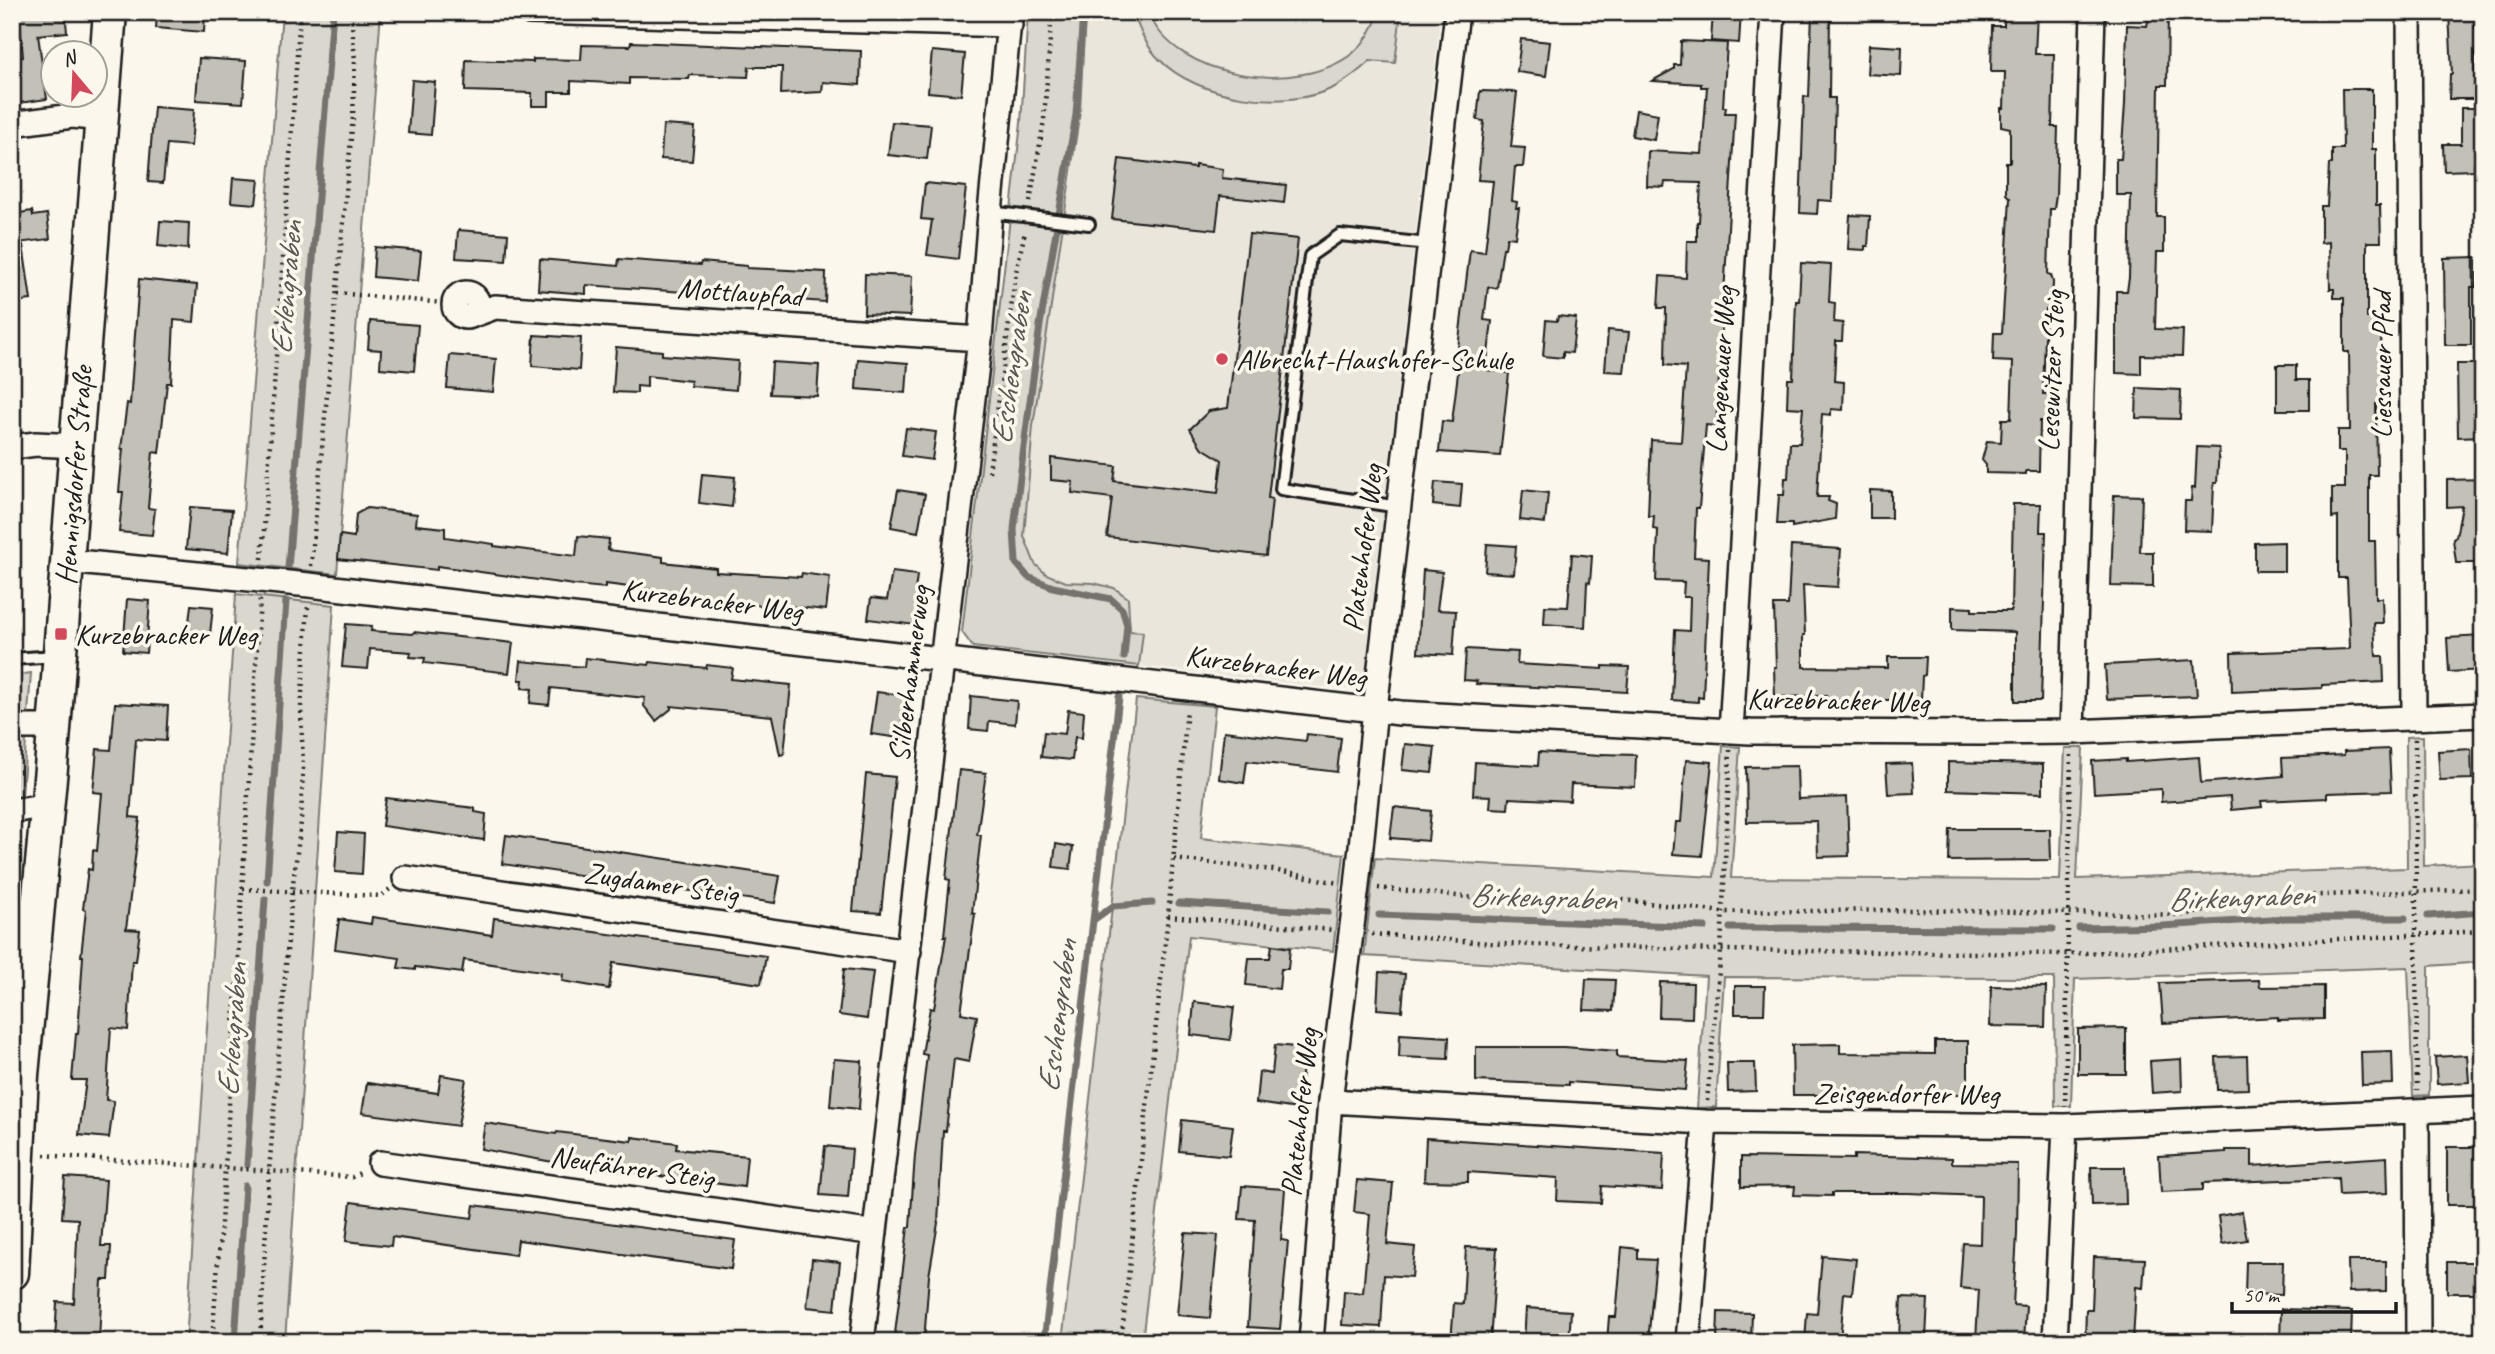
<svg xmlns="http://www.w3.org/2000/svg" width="2495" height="1354" viewBox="0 0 2495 1354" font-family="Caveat,sans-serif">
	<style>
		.built { fill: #eae6dc }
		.green { fill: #dad7ce; stroke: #7b7a75; stroke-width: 2 }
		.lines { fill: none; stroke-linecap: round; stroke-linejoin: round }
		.stream { stroke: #74726e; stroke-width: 7 }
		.building { fill: #c3c0b8; stroke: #1c1c1c; stroke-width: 2 }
		.service-casing { stroke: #1c1c1c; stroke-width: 16 }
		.minor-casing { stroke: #1c1c1c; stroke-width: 28 }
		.secondary-casing { stroke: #1c1c1c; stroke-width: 37 }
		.path { stroke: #1c1c1c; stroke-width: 4.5; stroke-dasharray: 2 5; stroke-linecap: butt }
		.service { stroke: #fbf7ec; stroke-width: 10 }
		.minor { stroke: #fbf7ec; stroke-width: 23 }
		.secondary { stroke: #fbf7ec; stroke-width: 32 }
		.poi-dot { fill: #d1495b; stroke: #fbf7ec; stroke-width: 2.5 }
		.labels { text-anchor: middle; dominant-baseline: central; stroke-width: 7; stroke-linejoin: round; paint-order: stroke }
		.street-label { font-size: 30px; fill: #1c1c1c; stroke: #fbf7ec }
		.poi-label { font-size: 30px; fill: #1c1c1c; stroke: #fbf7ec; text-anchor: start }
		.water-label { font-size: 32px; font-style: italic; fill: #575653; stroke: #fbf7ec }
	</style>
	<rect width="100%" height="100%" fill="#fbf7ec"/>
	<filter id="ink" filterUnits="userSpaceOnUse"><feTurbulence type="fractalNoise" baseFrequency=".0143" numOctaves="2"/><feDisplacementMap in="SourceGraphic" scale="14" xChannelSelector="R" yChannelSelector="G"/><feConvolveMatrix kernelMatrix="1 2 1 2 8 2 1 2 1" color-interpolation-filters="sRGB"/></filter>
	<g filter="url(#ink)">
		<path class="built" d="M1085 12H1441L1364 679 1350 690 1139 666 1142 633 1130 631V612L1093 583 1066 582 1046 574 1035 564 1029 550 1024 536 1033 426 1080 111Z"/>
		<path class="green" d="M282 12H381L337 574 239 563Z
			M1028 12H1085L1080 111 1033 426 1024 536 1035 564 1046 574 1066 582 1093 583 1114 588 1128 598 1130 631 1143 632 1139 666 973 647 962 632 1021 123Z
			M1133 12H1148C1175 80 1299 96 1353 53 1366 42 1374 28 1379 12H1401L1395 63 1370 61C1359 71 1348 80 1335 87 1286 112 1197 99 1159 59 1146 46 1139 29 1133 12Z
			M236 594 334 605 285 1342H186Z
			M31 673 21 809 12 810V676Z
			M1136 699 1215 706 1201 838 1344 854 1333 951 1189 936 1142 1342H1062Z
			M2423 736 2424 866 2483 863V962L2429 966V1095L2413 1096 2408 967 2075 979 2071 1106H2055L2054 978 1724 977 1716 1107 1697 1108 1706 976 1364 956 1375 858 1714 877 1723 746 1740 747 1731 878 2060 880 2065 748H2083L2077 879 2407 868 2406 737Z"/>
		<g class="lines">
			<path class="stream" d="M1083 12 1076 115 1040 325 1019 485 1014 529 1016 563 1028 577 1053 587 1111 599 1122 609 1127 625 1124 657
				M288 568 333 12
				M267 881 286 601
				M1179 903 1328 912
				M1379 915 1705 927
				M2428 916 2483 912
				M1095 919 1113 906 1152 903
				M1730 928 2053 929
				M2079 928 2162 926 2286 918H2405
				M247 1165 265 899
				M235 1342 245 1186
				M1044 1342 1119 697"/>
		</g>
		<path class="building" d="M19 12H65L67 32 38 35 47 99 12 104V58L23 57Z
			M157 12H205L204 32 156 28Z
			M1713 12H1741L1739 43 1711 41Z
			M1812 12H1830L1829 98H1835L1832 201 1818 200 1817 214 1800 213 1804 96 1809 97Z
			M2004 12H2037L2035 54H2054L2052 127H2058L2056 195 2054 209H2050L2048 274 2051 275 2053 282 2052 309H2046L2043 394H2052L2050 421H2040L2039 471H2026V474L1986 473V465L1982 460 1987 441 2001 442 2002 419H2011L2013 362 1993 361 1994 333H2002L2010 198 2006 194V162H2010V128L2001 126V108H2004L2005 72H1991L1992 26H2004Z
			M2150 12H2168L2167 85H2159L2157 217H2164V252H2157L2155 329 2183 330 2182 356 2141 355V374L2116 373V291H2127L2129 278 2131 195H2116V159H2121L2125 104 2127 25 2147 26Z
			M2449 12H2474L2475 28 2483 27V52H2475V99H2449L2450 74H2452Z
			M1521 39 1550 42 1546 76 1517 72Z
			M1681 41 1727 43 1723 107H1726L1725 113H1735L1716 426 1706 425 1699 508H1696L1694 557 1709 558 1703 698 1698 697V702L1672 700 1675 630 1689 631 1690 597H1683L1684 582 1656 581 1658 530 1653 529 1654 516H1648L1651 440 1681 442 1686 367 1665 365 1666 308H1658L1660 276 1686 278 1687 241H1697V222H1699L1701 183 1665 182 1664 187 1647 186 1648 151 1702 154 1707 87H1701V84L1652 81 1674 69V65H1680Z
			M631 42 861 51 860 85 823 82 822 92 781 94 782 67H749L748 77 690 75 689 79 629 78V84L571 81V92H549V106H532V93L465 91 466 60 533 62V59L581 60 582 45 630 46Z
			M1869 45 1902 47 1901 76 1867 74Z
			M932 51 965 54 961 95 928 92Z
			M199 58 246 61 243 103 196 100Z
			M412 80 435 82 431 135 408 133Z
			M2342 89H2372V149H2376V205H2380L2381 242H2367V318H2381L2382 404H2376L2377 475H2369V541H2375L2376 598H2382L2383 623H2374L2376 656H2383L2384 682 2322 685V688L2232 692 2231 653 2348 649 2350 647 2347 578H2338V517L2332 518V488H2345V451H2338V430H2350L2349 352H2344V298H2334V289H2330L2329 242 2321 243V206H2327L2329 164H2332V149H2343Z
			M1480 91 1517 92 1511 147 1525 148 1523 167H1515L1512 201 1517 202 1516 208H1519L1515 238 1507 237 1505 248H1503L1497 288 1488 287 1484 320 1492 321 1486 370 1509 373 1500 456 1439 452 1442 421 1452 422 1461 348H1458L1470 250 1485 252 1493 181 1478 180 1484 121 1477 120Z
			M154 107 194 110 191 146 167 144 163 183 148 182Z
			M2461 108H2479V164H2474V170L2444 171 2443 144H2461Z
			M1636 110 1658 114 1654 140 1632 136Z
			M892 122 931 125 927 159 888 155Z
			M663 125 695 127 692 161 661 159Z
			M1119 159 1195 168V165L1223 169 1222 178 1286 185 1284 203 1220 196 1216 230 1112 219Z
			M233 178 259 180 256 204 231 202Z
			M925 183 966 187 958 259 927 255 932 220 921 219Z
			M32 211 33 216 47 214 50 239 18 243 14 214Z
			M1850 215 1870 216 1868 246H1865V250L1848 249Z
			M160 221 189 223 188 249 158 246Z
			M458 230 508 234 506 261 456 258Z
			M1249 234 1298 239 1268 498 1272 499 1266 556 1107 537 1112 498 1072 493 1073 482 1051 480V458L1116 466 1114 481 1218 493 1222 460 1201 447 1190 429 1209 411 1228 408Z
			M23 245 31 300 12 302V246Z
			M375 247 421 251 418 281 373 277Z
			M2476 257V287H2471V345H2445L2444 258Z
			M540 259 618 266 619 259 700 265 701 262 747 266V268L826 272 825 302 586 285V294L538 290Z
			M1801 263 1831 265 1829 302 1835 303 1834 322 1843 323 1842 341H1836L1834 381 1844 382 1843 410 1831 409V415L1822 414 1817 497H1829L1828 501 1836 504 1835 519 1792 527V524H1777L1779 495H1784L1785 478H1788L1790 443H1800L1803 408 1787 407 1788 379H1793L1796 301H1799Z
			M865 274 912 276 910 316 864 314Z
			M139 279 197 285 194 322 174 320 171 383H167L159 453 153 452 148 508 155 509 152 535 119 532 123 492H119L123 449H121L127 403 130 404Z
			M1558 316 1576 318 1572 353 1563 352V358L1543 356 1546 320 1557 321Z
			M370 321 418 325 414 371 380 368 381 350 368 349Z
			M1608 330 1629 332 1624 372 1605 371Z
			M534 335 581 338 579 370 532 366Z
			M616 347 662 351V355L738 361 736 390 691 386V381L647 376V387L637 386V393L613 392Z
			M450 355 496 359 493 392 447 388Z
			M858 359 908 363 906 393 856 389Z
			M772 362 819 365 817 396 770 394Z
			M2457 364H2483V436L2458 437Z
			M2277 365H2296V380H2309V410H2277Z
			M2137 388 2181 390 2180 419 2136 418Z
			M906 428 936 432 932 460 902 456Z
			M2197 447 2219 448 2217 483H2214L2212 531 2184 530 2185 501H2191L2192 488H2195Z
			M702 474 735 477 732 507 699 503Z
			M2483 479V563H2456L2453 539 2456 537 2462 506 2447 507V480Z
			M1435 482 1462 484 1460 508 1433 505Z
			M898 490 925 494 918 532 891 527Z
			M1523 490 1548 493 1545 523 1520 520Z
			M1870 490 1891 491V518H1870Z
			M2114 495 2142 496 2140 552H2153V587L2111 586Z
			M2013 504H2041L2040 532H2046L2041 701H2015V632L1952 630V607L1972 608V611H2011Z
			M190 507 232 510 228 553 186 549Z
			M367 508 417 514 416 525 445 528V537L494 544V546L576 556 578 536 609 539 608 550 663 557V562L716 568V572L801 577 802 573 830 577 826 610 768 604V606L740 604 741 601 683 596 684 594 605 584V588L574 585 437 566V570L338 559 340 535 354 537 356 514Z
			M2284 542V571H2255V543Z
			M1487 544 1516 546 1514 574 1485 572Z
			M1791 546 1841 549 1838 587 1803 585 1805 635H1803V667L1888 668V657H1926L1925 675 1922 676 1921 700H1826V696L1775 697 1774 667H1776L1774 605H1788Z
			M1572 554 1592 556 1590 583 1587 582 1585 627 1544 624 1545 606 1568 607Z
			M1423 570 1442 572 1437 610 1456 611 1453 655 1418 653Z
			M892 572 917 575 915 592 919 593 915 625 868 619 871 598 887 600Z
			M127 599 150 601 146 653 123 651Z
			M191 605 213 607 210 634 188 631Z
			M346 624 372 626 371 631 413 634 414 632 513 643 509 673 424 663 425 658 410 657 411 652 370 649 368 669 342 667Z
			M2483 636V670L2449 672 2447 638Z
			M1466 649 1518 652 1517 664 1603 669V666L1629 667 1627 692 1476 684 1477 681 1464 680Z
			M585 658 649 665 650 662 706 668 707 665 733 668 731 679 791 685 784 754 780 755 772 716 671 706V709L656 721 644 706 645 698 551 688 549 705 530 703 532 689 522 688 523 680H519L521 661 584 667Z
			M2194 660 2197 696 2107 699 2105 665Z
			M877 692 906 696 900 738 871 734Z
			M971 696 1017 701 1015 724 989 721 988 731 969 729Z
			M115 703 168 706 166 741 136 739 130 817 140 818 126 929 140 930 136 961H132L128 1030 111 1028 106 1100 114 1101 109 1138 79 1135 86 1080H72L76 1034H78L83 956H81L86 910 83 909 88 869 92 870 93 850 97 851 102 793 93 792 97 749 111 750Z
			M1068 710 1084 712 1082 738 1075 737 1072 760 1041 757 1044 732 1065 734Z
			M1224 731 1306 741 1307 734 1341 738 1337 772 1247 761 1244 783 1219 779Z
			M1405 744 1435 747 1432 773 1402 770Z
			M2389 749 2391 791 2327 793V798L2261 801 2262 807 2231 810 2230 797 2161 802V789L2094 793 2092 761 2126 759V762L2199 757 2201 783 2283 776 2282 758 2344 755V751Z
			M2471 749 2472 779 2440 780 2438 751Z
			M1539 752 1600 756 1601 754 1636 755 1635 787 1571 784 1570 801 1509 798 1508 809 1490 808 1491 796 1473 795 1475 762 1538 766Z
			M1686 760 1712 762 1702 856 1673 854 1676 822H1681Z
			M1948 762 2043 764V793L1948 790Z
			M1912 763 1914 793 1888 794 1886 764Z
			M1797 766 1798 799 1847 797 1849 856 1818 857 1817 821 1747 822 1746 767Z
			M959 770 986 773 977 835H981L972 913 975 914 961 1013 977 1016 969 1062 954 1059 946 1131H943L938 1223 929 1276 924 1342H894L908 1227H910L915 1155 927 1055 922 1054 930 1008 934 1009 946 936H944L950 880 946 879Z
			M866 774 895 777 881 913 853 911Z
			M386 798 475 808V812L486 814 484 840 382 826Z
			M1394 807 1431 811 1428 841 1390 838Z
			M1950 829H2050L2051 860 1949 861Z
			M338 832 364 834 362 874 335 872Z
			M506 835 780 876 775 903 502 864Z
			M1056 844 1073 847 1070 869 1053 867Z
			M372 917 492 935 494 918 766 956 761 984 613 963 609 989 562 981 563 974 464 960 462 973 415 967V970L398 968 400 958 335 949 339 919 371 924Z
			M1272 945 1290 948 1288 969H1281L1279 989 1246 985 1249 958H1270Z
			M844 969 873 972 867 1019 839 1015Z
			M1379 972 1405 974 1402 1011 1377 1009Z
			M1586 979 1615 980 1613 1011 1584 1010Z
			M2259 980 2260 987 2324 986V1019L2278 1020V1017L2163 1023 2160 983Z
			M1660 982 1693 983 1692 1018 1659 1017Z
			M1735 986H1765L1764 1014H1735Z
			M1991 986 2046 987 2045 1027 1990 1026Z
			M1194 1002 1234 1007 1230 1040 1191 1035Z
			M2126 1028V1074H2078V1029Z
			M1400 1034 1449 1037 1448 1059 1399 1057Z
			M1935 1041H1968V1095H1793L1792 1045 1840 1044V1053L1935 1054Z
			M1275 1045 1305 1048 1298 1109 1256 1103 1259 1072 1272 1074Z
			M1476 1047H1564L1617 1051V1057L1688 1061 1685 1090 1569 1082V1085L1476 1081Z
			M2392 1051 2393 1084 2362 1085 2361 1052Z
			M2467 1055 2469 1082 2437 1084 2435 1057Z
			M2247 1056 2248 1089 2217 1090 2216 1057Z
			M834 1059 862 1061 859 1109 830 1106Z
			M2181 1059 2182 1091 2152 1093 2150 1061Z
			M1727 1063H1755L1756 1091 1728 1092Z
			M441 1075 466 1079 458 1126 362 1113 367 1083 438 1093Z
			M1182 1120 1233 1126 1229 1156 1179 1151Z
			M485 1123 556 1134 557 1132 632 1141V1137L677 1143 676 1149 747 1156 744 1187 553 1162 481 1149Z
			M1426 1138 1664 1153 1662 1190 1602 1186 1601 1203 1557 1201 1558 1178 1468 1172V1182L1424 1181Z
			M825 1146 852 1149 848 1197 820 1195Z
			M2447 1147H2483V1205H2447Z
			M2226 1150H2252V1166L2387 1157 2388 1193 2339 1195 2338 1178 2203 1183V1190L2161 1192 2159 1156 2226 1152Z
			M1854 1155 1952 1158V1163L2018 1164 2017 1234 2013 1305 2026 1306 2024 1342 1976 1339 1979 1290 1960 1288 1963 1243 1980 1244 1981 1196 1909 1193H1832V1196L1794 1195 1795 1186 1741 1187V1157L1854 1159Z
			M2091 1167H2125L2126 1204 2092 1205Z
			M65 1177 106 1180 101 1246H111L109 1280H102L99 1342H55L57 1302 74 1303 78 1219 62 1218Z
			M1357 1180 1393 1183 1387 1244 1415 1247 1412 1277 1384 1275 1381 1327 1342 1325 1344 1291 1363 1293 1370 1214 1354 1212Z
			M1242 1186 1285 1189 1281 1240 1288 1241 1280 1329 1248 1327 1255 1220 1239 1219Z
			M351 1202 472 1218 474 1205 735 1240 731 1269 518 1240 516 1255 392 1237 391 1246 346 1241Z
			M2242 1212 2247 1240 2222 1244 2218 1216Z
			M1185 1233 1218 1235 1210 1318 1177 1315Z
			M1466 1247 1497 1248 1490 1342H1451L1454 1303 1463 1304Z
			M1622 1247 1638 1249V1259L1656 1260 1648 1342H1607L1609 1317H1616Z
			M1822 1256 1856 1259 1852 1294 1844 1293 1840 1342H1805L1807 1313 1817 1314Z
			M2094 1257 2145 1259 2143 1288 2136 1287 2133 1342H2085L2086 1310H2092Z
			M812 1259 840 1262 835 1310 807 1307Z
			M2348 1261H2386V1291L2349 1292Z
			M2246 1262H2283L2282 1295 2245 1294Z
			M2447 1262H2483V1293H2447Z
			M1901 1298 1928 1299 1926 1338 1899 1337Z
			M1526 1308 1571 1311 1569 1342H1524Z
			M2281 1309 2352 1311 2351 1342H2280Z
			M1718 1312 1752 1313 1751 1342H1717Z"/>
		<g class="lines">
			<defs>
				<path id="service" d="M990 212 1089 224
					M1399 507 1281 489 1310 256 1340 235 1429 244
					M12 659 56 656"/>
				<path id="minor" d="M530 12 1010 25
					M2409 12 2414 718
					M12 124 72 116 102 119
					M454 305a12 12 0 1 1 24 0a12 12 0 1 1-24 0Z
					M476 314 495 307 980 339
					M12 447 36 444 77 446
					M67 561 309 585 1400 713 1750 732 1983 733 2072 732 2483 715
					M12 727H53
					M1731 731 1773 12
					M2072 732 2093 12
					M12 811 48 805
					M405 878 909 951
					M12 911 38 909
					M1330 1101 1705 1122 2065 1126 2483 1108
					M2417 1112 2418 1342
					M380 1163 875 1233
					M862 1342 980 339 990 212 1010 12
					M1311 1342 1330 1101 1357 886 1375 709 1457 12
					M1688 1342 1705 1122
					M2055 1342 2065 1126"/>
				<g id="secondary">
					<path id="s1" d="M12 1273 22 1075 51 768 110 12"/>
				</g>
			</defs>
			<use href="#service" class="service-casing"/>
			<use href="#minor" class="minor-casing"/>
			<use href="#secondary" class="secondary-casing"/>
			<path class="path" d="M1030 202 1044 120 1052 12
				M337 293 454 304
				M989 472 1016 272 1025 232
				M262 559 300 12
				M311 566 353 117 355 61 351 12
				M2415 739 2417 1090
				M12 772 26 771
				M1174 859 1273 870 1338 883
				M1378 888 1506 901 1624 900 1722 912 1911 910 2185 915 2272 897 2483 889
				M243 889 381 896 390 889
				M1168 916 1332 930
				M1372 934 1502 944 1721 950 2068 954 2483 931
				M1707 1101 1721 950 1730 750
				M2065 1107 2071 752
				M44 1155 352 1177 362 1172
				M212 1342 225 1169 260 599
				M260 1342 269 1172 292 891 301 822 303 768 301 707 308 606
				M1121 1342 1168 916 1187 709"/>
			<use href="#service" class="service"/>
			<use href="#minor" class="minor"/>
			<use href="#secondary" class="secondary"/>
		</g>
	</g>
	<g class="poi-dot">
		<circle cx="1222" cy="359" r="7"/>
		<rect x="54" y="627" width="14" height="14" rx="3.5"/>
	</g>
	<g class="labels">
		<g class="street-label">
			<text transform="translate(740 292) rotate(4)">Mottlaupfad</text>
			<text transform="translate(2381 365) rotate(-90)">Liessauer Pfad</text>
			<text transform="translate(1720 370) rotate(-87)">Langenauer Weg</text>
			<text transform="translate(2051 371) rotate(-88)">Lesewitzer Steig</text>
			<text stroke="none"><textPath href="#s1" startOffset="800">Hennigsdorfer Straße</textPath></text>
			<text transform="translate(1362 548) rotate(-83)">Platenhofer Weg</text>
			<text transform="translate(712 600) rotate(7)">Kurzebracker Weg</text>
			<text transform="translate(1276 666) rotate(7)">Kurzebracker Weg</text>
			<text transform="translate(909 674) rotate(-83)">Silberhammerweg</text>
			<text transform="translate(1838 700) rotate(1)">Kurzebracker Weg</text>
			<text transform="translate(661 883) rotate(8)">Zugdamer Steig</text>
			<text x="1906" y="1093">Zeisgendorfer Weg</text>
			<text transform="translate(1299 1112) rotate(-84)">Platenhofer Weg</text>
			<text transform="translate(632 1167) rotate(8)">Neufährer Steig</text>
		</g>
		<g class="poi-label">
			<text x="1236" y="359">Albrecht-Haushofer-Schule</text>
			<text x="75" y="634">Kurzebracker Weg</text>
		</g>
		<g class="water-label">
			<text transform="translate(286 288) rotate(-85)">Erlengraben</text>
			<text transform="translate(1011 368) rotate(-82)">Eschengraben</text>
			<text transform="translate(1543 897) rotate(2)">Birkengraben</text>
			<text transform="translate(2241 897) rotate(-2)">Birkengraben</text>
			<text transform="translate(1057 1016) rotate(-83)">Eschengraben</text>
			<text transform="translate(232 1030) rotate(-86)">Erlengraben</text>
		</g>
	</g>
	<rect width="2495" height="1354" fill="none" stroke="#fbf7ec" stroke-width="42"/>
	<rect x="21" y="21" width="2453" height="1312" fill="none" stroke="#1c1c1c" stroke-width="2.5" filter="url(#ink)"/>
	<g transform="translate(74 74) rotate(341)"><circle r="33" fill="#fbf7ec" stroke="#a29f99" stroke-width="2"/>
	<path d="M0-5L12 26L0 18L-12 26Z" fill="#d1495b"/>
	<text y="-10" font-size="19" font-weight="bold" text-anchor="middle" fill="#1c1c1c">N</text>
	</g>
	<path d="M2232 1302v10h164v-10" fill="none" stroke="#1c1c1c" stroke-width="3.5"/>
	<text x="2243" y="1302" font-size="21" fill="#1c1c1c" stroke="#fbf7ec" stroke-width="5" paint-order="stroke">50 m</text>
</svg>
